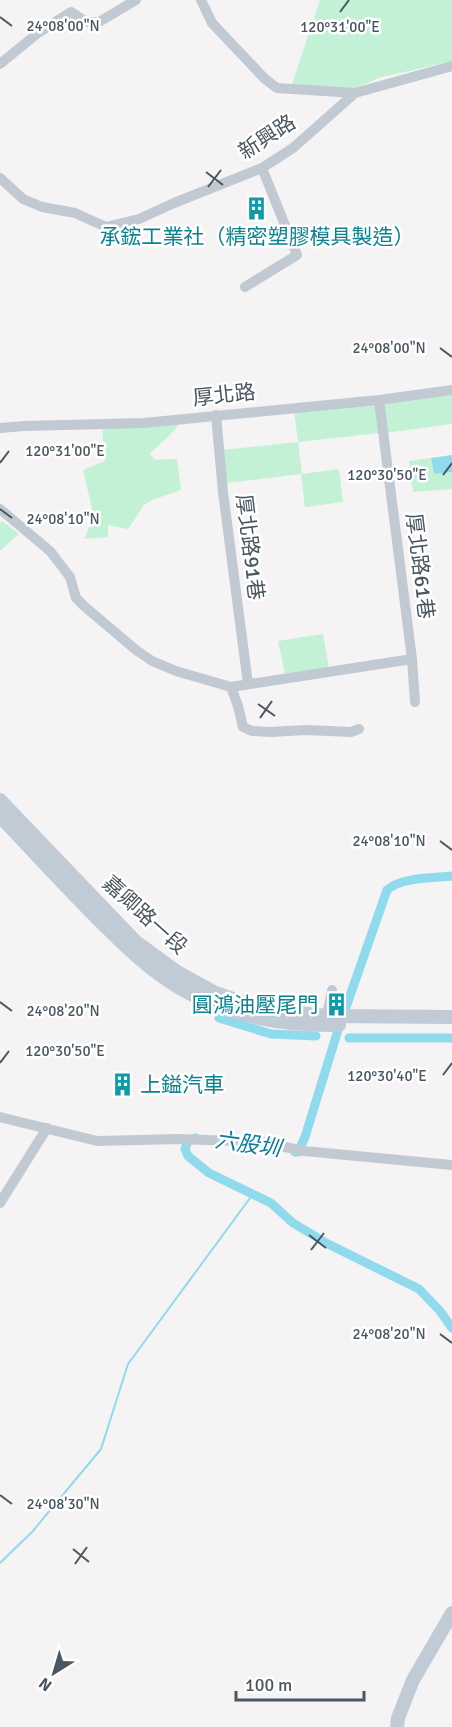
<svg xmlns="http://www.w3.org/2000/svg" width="452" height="1727" viewBox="0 0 452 1727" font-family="Signika,'Noto Sans TC',sans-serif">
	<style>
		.green { fill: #c3f1d5 }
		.water { fill: #90daee }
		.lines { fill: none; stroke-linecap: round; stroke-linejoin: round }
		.stream { stroke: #90daee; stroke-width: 2 }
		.canal { stroke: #90daee; stroke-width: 9 }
		.street { stroke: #c1cad2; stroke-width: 10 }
		.secondary { stroke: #c1cbd6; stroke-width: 14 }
		.ticks { fill: none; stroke: #4a5661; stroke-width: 2 }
		.labels { text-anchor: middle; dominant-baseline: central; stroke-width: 5; stroke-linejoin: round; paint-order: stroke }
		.street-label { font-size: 21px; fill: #4a5661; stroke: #fff }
		.culture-label { font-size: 21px; fill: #0d838f; stroke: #fff }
		.water-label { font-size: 22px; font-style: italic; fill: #0c7c9b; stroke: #fff }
		.ticks-label { font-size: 15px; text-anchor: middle; fill: #4a5661; stroke: #fff; stroke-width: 5; stroke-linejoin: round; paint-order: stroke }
	</style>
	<rect width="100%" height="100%" fill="#f5f3f3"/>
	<path class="green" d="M320 0H452V61L378 78 348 92 291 87Z
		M452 391V424L385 433 383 401Z
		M376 406 379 433 298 442 302 474 339 469 343 502 305 507 301 474 226 483 222 450 298 442 294 409Z
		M185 418 168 437 150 453 154 460 177 459 181 490 152 500 144 505 128 529 108 525V537L84 539 94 517 83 470 105 461 102 427Z
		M431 458 434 474 452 472V489L413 492 409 461Z
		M2 521 19 534 0 551V523Z
		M323 634 329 668 285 674 278 641Z"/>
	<path class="water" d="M452 455V472L434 474 431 458Z"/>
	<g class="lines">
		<path class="stream" d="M0 1563 32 1532 101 1449 128 1364 253 1194"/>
		<path class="canal" d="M219 1018 271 1034 316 1036
			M349 1038H452
			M196 1138 188 1141 185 1149 188 1156 209 1173 271 1203 293 1223 328 1244 419 1289 440 1311 452 1328
			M295 1152H298L305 1137 338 1030 387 890C401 877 433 878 452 876"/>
		<path class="street" d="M201 0 212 23 265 79 277 88 355 93
			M0 64 38 33 71 12 86 22H99L136 0
			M0 178 23 199 42 207 75 213 106 227 139 219 174 203 262 168 293 148 355 93 452 66
			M245 287 297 255 262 168
			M379 400 412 659 415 702
			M216 415 223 492 248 684
			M0 428 24 426 144 423 379 400 452 390
			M0 509 50 551 70 577 76 598 84 606 136 650 152 661 176 671 231 687 412 659
			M231 687 238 706 243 727 252 731 270 732 306 730 351 732 359 729
			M327 1016 332 990
			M0 1117 97 1141 179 1139 262 1142 304 1151 452 1165
			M0 1203 47 1128"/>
		<path class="secondary" d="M0 800 136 942 177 972 215 993 257 1007 299 1013 327 1016 452 1017
			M0 816C32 850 64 885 97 918 125 946 153 974 189 993 235 1017 287 1026 339 1025
			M397 1727 398 1718 413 1680 452 1613"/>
	</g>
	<path class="ticks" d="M340 12 349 0M0 17 12 26M206 172 223 185M208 187 221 170M440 348 452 357M0 463 9 451M443 475 452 463M0 509 12 518M258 704 275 716M260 718 272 701M440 841 452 850M0 1002 12 1011M0 1063 9 1051M443 1075 452 1063M309 1235 326 1248M311 1250 324 1233M440 1334 452 1343M0 1495 12 1504M73 1549 89 1562M75 1564 87 1547"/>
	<defs>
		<symbol id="building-bare" viewBox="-9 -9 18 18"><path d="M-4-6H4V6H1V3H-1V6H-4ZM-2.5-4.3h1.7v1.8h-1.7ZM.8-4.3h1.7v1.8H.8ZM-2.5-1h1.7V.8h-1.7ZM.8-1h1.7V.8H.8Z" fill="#0f9aa8" stroke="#fff" stroke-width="2.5" paint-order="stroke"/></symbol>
	</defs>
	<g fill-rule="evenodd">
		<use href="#building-bare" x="240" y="192" width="33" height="33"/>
		<use href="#building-bare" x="320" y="988" width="33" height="33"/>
		<use href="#building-bare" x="106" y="1068" width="33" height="33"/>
	</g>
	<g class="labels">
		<g class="street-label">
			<text transform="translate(267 137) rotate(-33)">新興路</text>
			<text transform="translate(224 395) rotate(-6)">厚北路</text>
			<text transform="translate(250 547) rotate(83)">厚北路91巷</text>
			<text transform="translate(420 566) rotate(83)">厚北路61巷</text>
			<text transform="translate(145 915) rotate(42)">嘉卿路一段</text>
		</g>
		<g class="culture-label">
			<text x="257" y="237">承鋐工業社（精密塑膠模具製造）</text>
			<text x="318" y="1005" text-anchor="end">圓鴻油壓尾門</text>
			<text x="140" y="1085" text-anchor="start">上鎰汽車</text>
		</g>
		<g class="water-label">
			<text transform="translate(248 1144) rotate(8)">六股圳</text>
		</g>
	</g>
	<g class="ticks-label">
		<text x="63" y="31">24°08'00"N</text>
		<text x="340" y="32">120°31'00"E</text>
		<text x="389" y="353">24°08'00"N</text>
		<text x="65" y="456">120°31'00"E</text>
		<text x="387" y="480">120°30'50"E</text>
		<text x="63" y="524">24°08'10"N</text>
		<text x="389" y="846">24°08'10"N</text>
		<text x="63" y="1016">24°08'20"N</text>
		<text x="65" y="1056">120°30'50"E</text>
		<text x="387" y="1081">120°30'40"E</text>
		<text x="389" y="1339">24°08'20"N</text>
		<text x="63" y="1509">24°08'30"N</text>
	</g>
	<g transform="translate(54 1673) rotate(217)" stroke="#ffffff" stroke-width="4.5" paint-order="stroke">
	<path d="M0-4.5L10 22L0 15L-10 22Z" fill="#4a5661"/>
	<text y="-9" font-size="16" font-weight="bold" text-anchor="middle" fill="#4a5661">N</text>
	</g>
	<path d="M236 1691v9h128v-9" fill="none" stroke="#4a5661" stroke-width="3"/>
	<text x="245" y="1691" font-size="18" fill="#4a5661" stroke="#ffffff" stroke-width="4.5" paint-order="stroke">100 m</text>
</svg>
